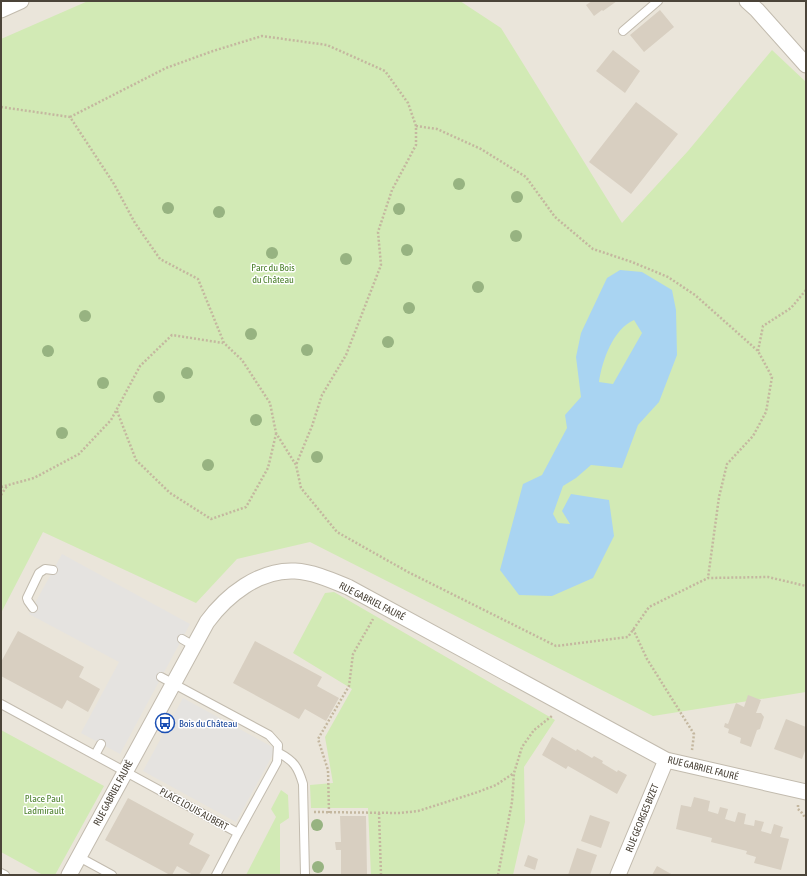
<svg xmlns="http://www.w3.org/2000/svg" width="807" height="876" viewBox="0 0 807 876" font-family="'Asap Condensed',sans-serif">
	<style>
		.residential { fill: #eae5da }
		.green { fill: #d2eab5 }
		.parking { fill: #e5e3e0 }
		.water { fill: #a9d4f2; fill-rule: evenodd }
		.building { fill: #d8cfc1 }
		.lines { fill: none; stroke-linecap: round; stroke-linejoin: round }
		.lane-casing { stroke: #c2bbae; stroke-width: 10 }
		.street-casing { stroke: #c2bbae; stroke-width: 17 }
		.path { stroke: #c4b79f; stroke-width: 2.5; stroke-dasharray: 2 2; stroke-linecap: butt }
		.lane { stroke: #fff; stroke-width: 8 }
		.street { stroke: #fff; stroke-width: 15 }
		.tree { fill: #97b381 }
		.labels { text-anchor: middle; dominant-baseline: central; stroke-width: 3; stroke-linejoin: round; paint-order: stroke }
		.park-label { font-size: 10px; fill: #4a7f2a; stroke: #fff }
		.street-label { font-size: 10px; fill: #4b4439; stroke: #fff }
		.transit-label { font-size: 10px; fill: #164399; stroke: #fff; text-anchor: start }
	</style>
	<rect width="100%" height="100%" fill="#f6f3ec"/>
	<path class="residential" d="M1 1H806V875H1Z"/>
	<path class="green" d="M88 1H460L501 28 622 223 688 151 772 50 806 82V692L653 716 310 542 237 559 196 603 43 532 1 613V39Z
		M334 592 555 720 524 767 525 822 513 875H371L368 808H311L310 785 333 783 325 737 352 689 293 653 325 593Z
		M1 730 104 786 55 875H43L1 852Z
		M281 790 288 795 289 818 280 824V875H246L276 817 271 809Z"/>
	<path class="parking" d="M62 554 190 624 120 754 81 733 119 662 29 614Z
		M183 698 276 749 236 822 143 771Z"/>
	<path class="water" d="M620 270 642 272 672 290 676 310 677 355 659 402 638 425 622 468 591 465 576 478 563 486 553 514 558 523 570 524 562 511 571 494 609 500 614 536 593 578 552 596 519 595 500 570 523 484 542 475 567 428 565 415 581 397 576 357 581 333 607 278ZM634 320 642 333 613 384 599 382C602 361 613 329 634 320Z"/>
	<path class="building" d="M592 1H617L603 11 602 10 594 16 586 5Z
		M660 10 674 27 644 52 630 35Z
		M613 50 640 71 625 93 596 71Z
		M636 102 678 134 631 194 589 162Z
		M18 631 84 667 79 677 100 689 88 712 67 700 62 709 1 676V662Z
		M255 641 322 677 317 686 339 698 326 721 305 709 299 719 233 683Z
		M748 695 761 700 756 713H761L764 717 760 729 757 730 751 747 740 743 741 738 728 733 729 729 724 727 725 723 728 724 736 703 744 707Z
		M786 719 806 727V748L802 759 774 749Z
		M552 737 576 751 577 749 592 758 594 756 603 761 602 763 617 772 618 770 627 775 617 794 568 766 566 769 542 755Z
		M694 797 710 801 708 811 718 814 720 807 728 809 725 819 735 822 738 812 746 814 744 824 754 826 755 820 764 822 761 831 771 834 774 824 783 827 780 837 789 839 781 870 754 863 756 857 746 854 747 851 711 842 712 838 676 829 681 805 691 807Z
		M128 798 194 834 189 844 210 855 199 875H193L177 866 172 875H170L105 840Z
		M590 815 610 822 601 848 581 841Z
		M340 816H366L367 875H341V850H336L335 842H341Z
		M577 848 597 855 590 875H568Z
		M528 855 538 859 535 870 524 866Z
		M657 866 673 875H652Z"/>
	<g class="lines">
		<defs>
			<path id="lane" d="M623 31 658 1
				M33 608 28 601 27 598 39 573 45 569 53 570
				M182 639 194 646
				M1 704 238 833 277 762 278 745 269 735 161 677
				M279 753C294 761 298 767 303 784L305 875
				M95 755 101 744
				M79 857 112 875
				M1 873 5 875
				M216 875 238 833"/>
			<path id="street" d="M747 1 757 10 806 65
				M1 10 21 1
				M69 875 207 622C226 596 259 569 295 571 313 572 331 580 348 587L666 760 806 792
				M618 875 666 760"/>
		</defs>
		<use href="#lane" class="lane-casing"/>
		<use href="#street" class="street-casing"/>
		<path class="path" d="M1 107 70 117 114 184 135 223 160 259 198 279 224 343 242 360 270 403 276 433 296 465 301 488 337 532 408 572 556 646 628 637 649 607 708 578 768 577 806 586
			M70 117 166 68 213 51 262 36 327 45 385 71 408 103 416 126V145L392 190 378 232 381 265 346 355 322 395 312 426 296 465
			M416 126 437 129 481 149 526 177 555 217 593 249 632 262 668 277 695 295 758 351 772 377 766 412 753 436 727 464 719 497 708 578
			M758 351 763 326 791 308 806 290
			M117 411 136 460 170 493 211 519 246 507 268 468 276 434
			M1 487 34 478 79 454 111 420 140 366 172 335 223 343
			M1 495 7 486
			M633 629 647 659 694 734 692 750
			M798 805V809L802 813 806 819
			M314 812 400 813 418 811 478 792 496 785 514 773
			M329 813 328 770 318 739 349 686 353 654 373 619
			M379 813 381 875
			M498 875 512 802 514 773 522 747 534 730 552 716"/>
		<use href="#lane" class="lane"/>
		<use href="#street" class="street"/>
	</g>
	<g class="tree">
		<circle cx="459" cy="184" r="6"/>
		<circle cx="517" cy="197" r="6"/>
		<circle cx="168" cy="208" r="6"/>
		<circle cx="399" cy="209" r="6"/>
		<circle cx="219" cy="212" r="6"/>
		<circle cx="516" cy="236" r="6"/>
		<circle cx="407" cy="250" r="6"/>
		<circle cx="272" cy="253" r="6"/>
		<circle cx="346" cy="259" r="6"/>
		<circle cx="478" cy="287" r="6"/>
		<circle cx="409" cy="308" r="6"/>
		<circle cx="85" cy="316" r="6"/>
		<circle cx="251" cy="334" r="6"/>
		<circle cx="388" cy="342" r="6"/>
		<circle cx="307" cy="350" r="6"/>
		<circle cx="48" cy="351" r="6"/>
		<circle cx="187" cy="373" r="6"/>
		<circle cx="103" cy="383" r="6"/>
		<circle cx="159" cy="397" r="6"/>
		<circle cx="256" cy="420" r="6"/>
		<circle cx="62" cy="433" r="6"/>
		<circle cx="317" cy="457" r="6"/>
		<circle cx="208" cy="465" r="6"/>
		<circle cx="317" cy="825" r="6"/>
		<circle cx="318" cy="867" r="6"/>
	</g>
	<defs>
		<symbol id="bus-ring" viewBox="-11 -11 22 22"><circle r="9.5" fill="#fff" stroke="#1a4fb4" stroke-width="1.5"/><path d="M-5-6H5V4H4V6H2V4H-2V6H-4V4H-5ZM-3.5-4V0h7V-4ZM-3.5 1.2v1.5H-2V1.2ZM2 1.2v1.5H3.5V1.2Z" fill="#1a4fb4"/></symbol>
	</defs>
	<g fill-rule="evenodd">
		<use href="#bus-ring" x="154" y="712" width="22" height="22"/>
	</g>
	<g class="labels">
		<g class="park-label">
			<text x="273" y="267">Parc du Bois<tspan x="273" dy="12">du Château</tspan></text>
			<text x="44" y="798">Place Paul<tspan x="44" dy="12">Ladmirault</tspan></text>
		</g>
		<g class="street-label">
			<text transform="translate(372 601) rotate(27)">RUE GABRIEL FAURÉ</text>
			<text transform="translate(703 768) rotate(14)">RUE GABRIEL FAURÉ</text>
			<text transform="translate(113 793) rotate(-62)">RUE GABRIEL FAURÉ</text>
			<text transform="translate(194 809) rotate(29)">PLACE LOUIS AUBERT</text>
			<text transform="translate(642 818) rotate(-68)">RUE GEORGES BIZET</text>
		</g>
		<g class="transit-label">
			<text x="179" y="723">Bois du Château</text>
		</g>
	</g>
	<rect width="807" height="876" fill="none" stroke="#4b4439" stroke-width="4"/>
</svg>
